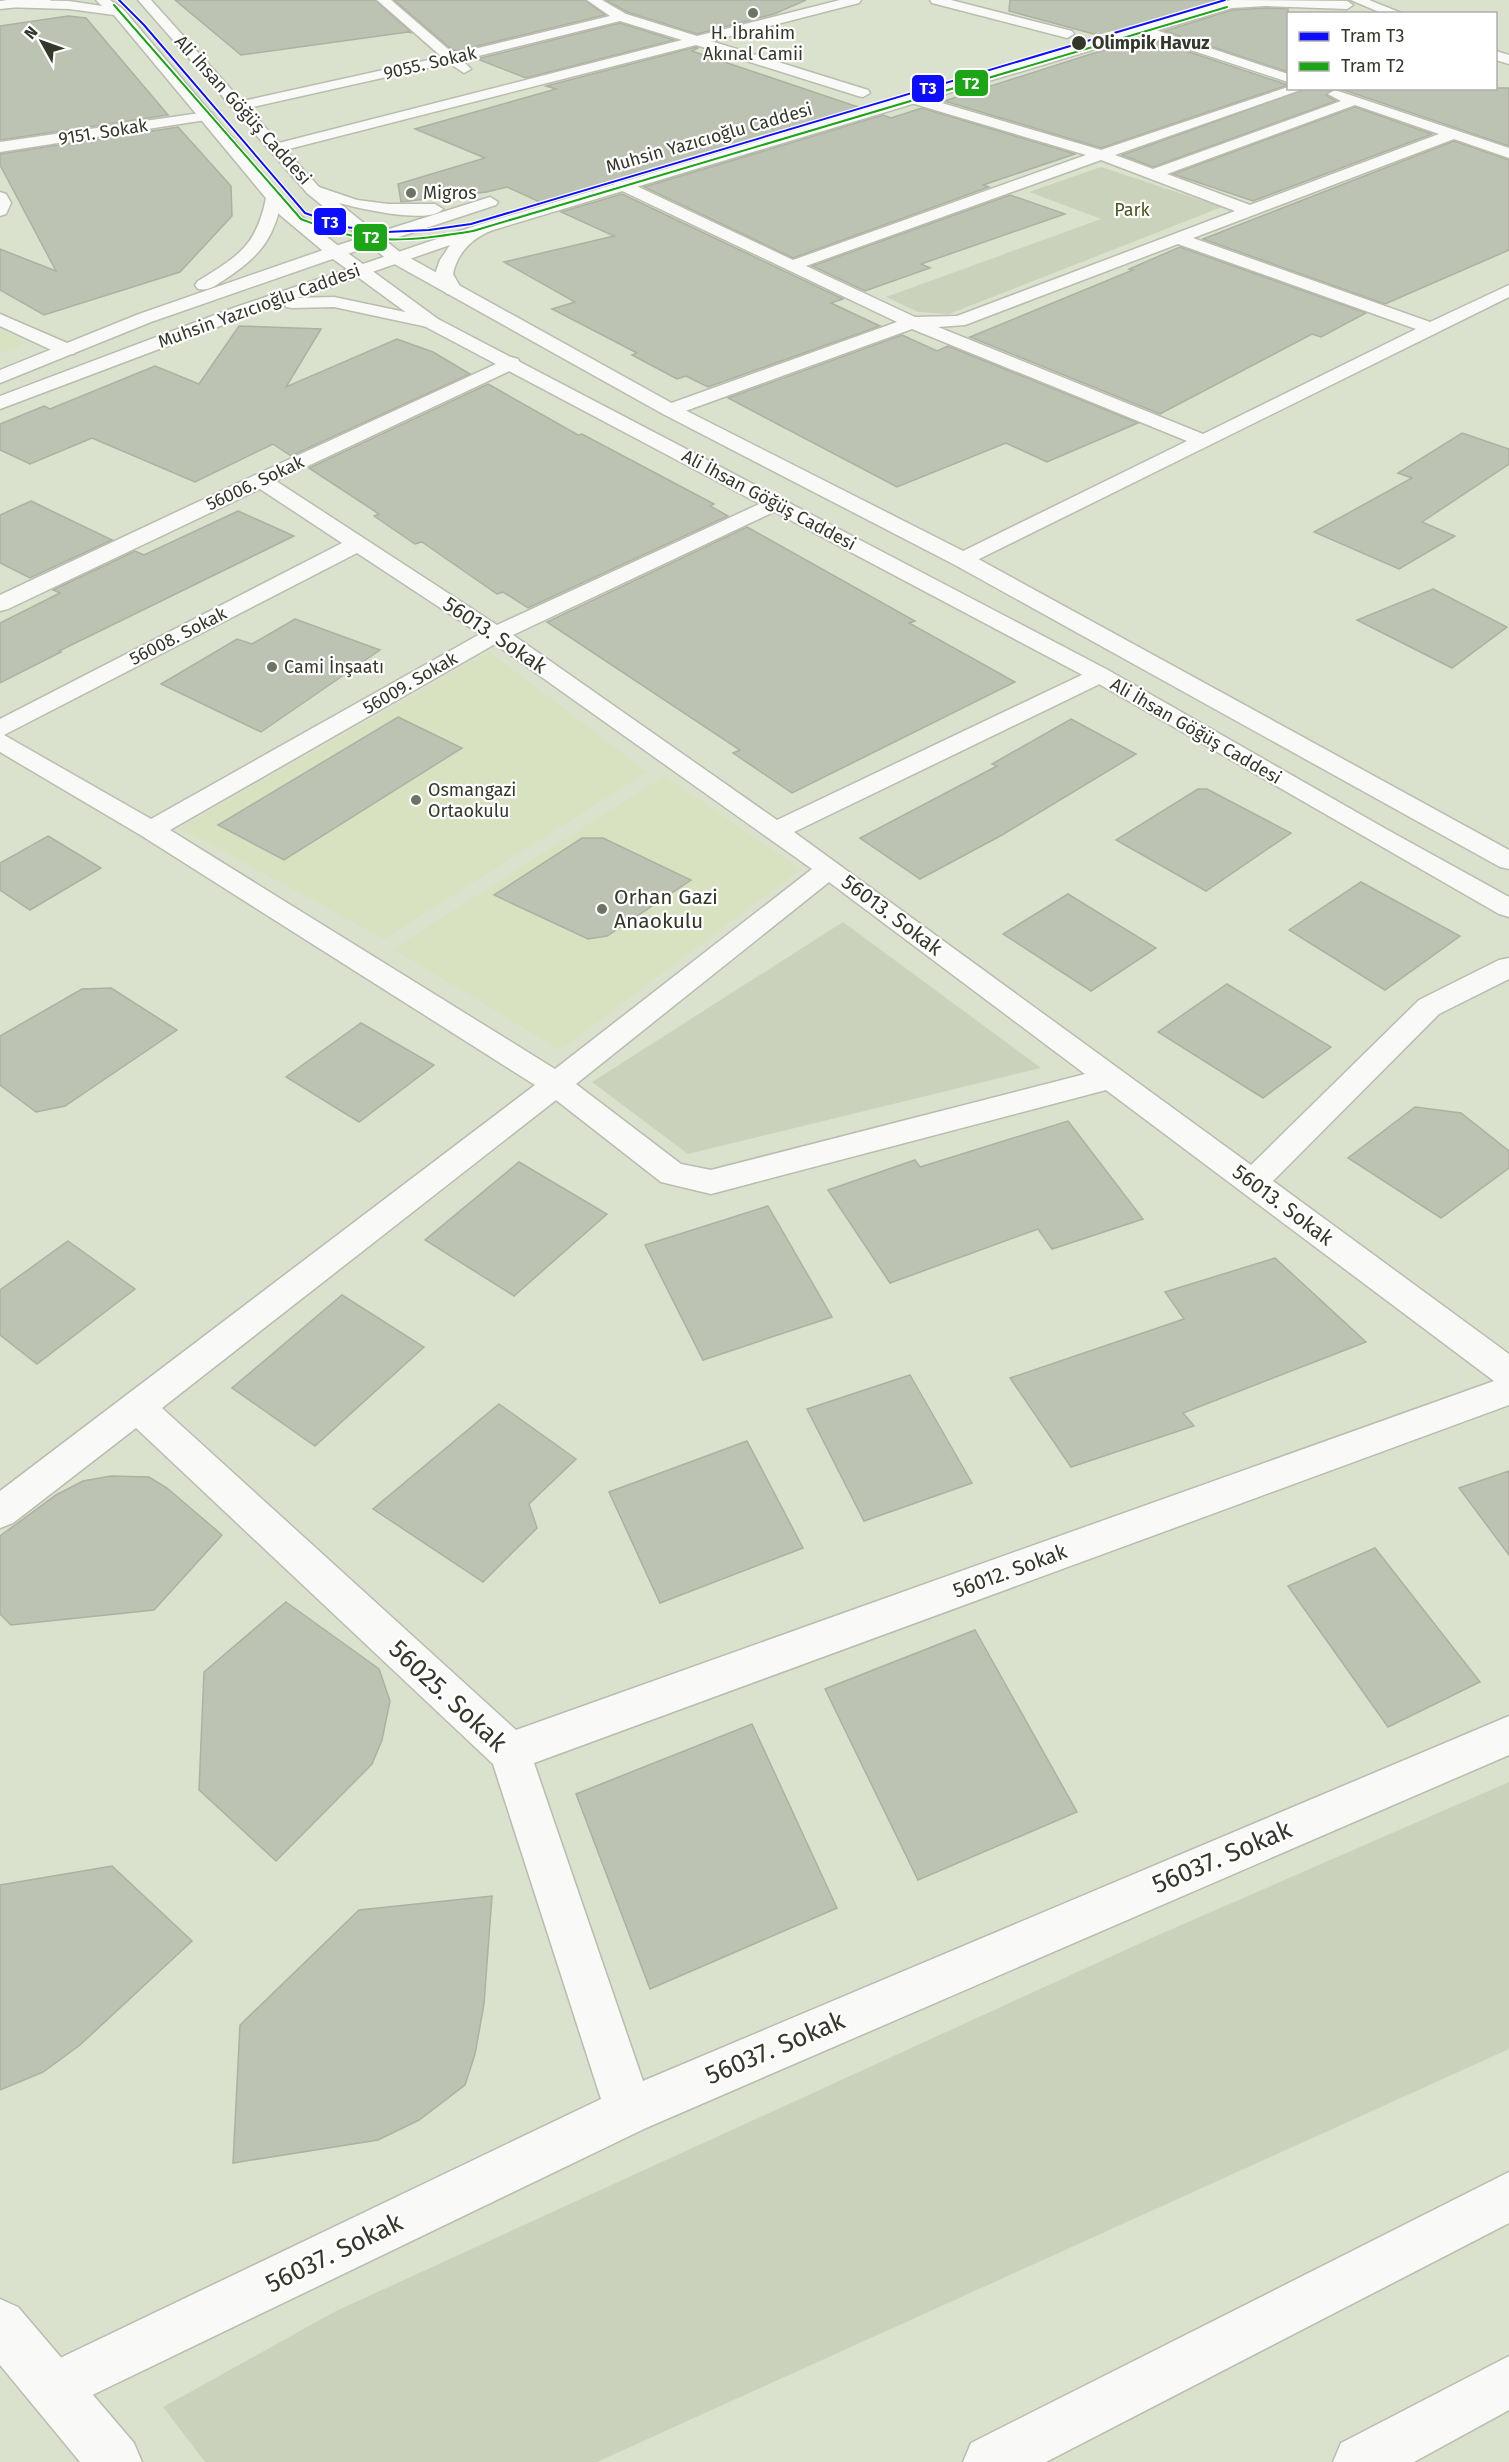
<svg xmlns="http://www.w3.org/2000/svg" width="1509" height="2462" viewBox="0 0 1509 2462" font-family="'Fira Sans',sans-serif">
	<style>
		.built { fill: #d8e2c1 }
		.green { fill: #cbd2bc }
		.building { fill: #bdc3b3; stroke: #acb1a2; stroke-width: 1.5 }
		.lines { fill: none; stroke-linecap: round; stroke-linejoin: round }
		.minor-casing { stroke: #b8bdae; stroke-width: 3 }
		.tertiary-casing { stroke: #b8bdae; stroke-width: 3 }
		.secondary-casing { stroke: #b8bdae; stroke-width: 3 }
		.primary-casing { stroke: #b8bdae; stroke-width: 3 }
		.minor { fill: #f9faf8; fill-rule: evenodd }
		.tertiary { fill: #f9faf8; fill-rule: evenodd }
		.secondary { fill: #f9faf8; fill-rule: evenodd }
		.primary { fill: #f9faf8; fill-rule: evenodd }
		.tram-1-casing { stroke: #fff; stroke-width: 4.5 }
		.tram-2-casing { stroke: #fff; stroke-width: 4.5 }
		.tram-1 { stroke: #0d0dff; stroke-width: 2 }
		.tram-2 { stroke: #1ca517; stroke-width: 2 }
		.poi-dot { fill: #6e7363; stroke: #fff; stroke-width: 2 }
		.stop-dot { fill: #34382a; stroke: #fff; stroke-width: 2 }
		.labels { text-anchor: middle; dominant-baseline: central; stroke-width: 4.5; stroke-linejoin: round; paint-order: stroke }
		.far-poi-label { font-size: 18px; fill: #34382a; stroke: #fff; text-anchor: start }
		.far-stop-label { font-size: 18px; font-weight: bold; fill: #34382a; stroke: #fff; text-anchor: start }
		.far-street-label { font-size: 18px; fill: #34382a; stroke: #fff }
		.far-park-label { font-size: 18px; fill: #49571b; stroke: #fff }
		.street-label { font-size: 21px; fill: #34382a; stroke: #fff }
		.poi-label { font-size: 21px; fill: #34382a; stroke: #fff; text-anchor: start }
		.near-street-label { font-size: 26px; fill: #34382a; stroke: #fff }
		.line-badge { stroke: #fff; stroke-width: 2 }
		.badge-label { font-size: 16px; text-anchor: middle; font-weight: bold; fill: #fff }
	</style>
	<rect width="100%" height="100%" fill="#dae1cd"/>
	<path class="built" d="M0 329 18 337 21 346 0 353Z
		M490 652 647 772 384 939 180 828Z
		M664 776 801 869 560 1050 393 949Z"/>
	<path class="green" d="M1101 167 1222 207 949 314 918 312 886 297 1101 219 1029 192Z
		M843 922 1041 1068 688 1154 592 1082Z
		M1509 1782V2049L597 2462H205L163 2407 336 2311 1156 1936Z"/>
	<path class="building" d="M175 0H375L412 33 408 32 241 55Z
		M394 0H585L605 15 457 51 451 49Z
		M606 0H806L774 14 697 34 627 12Z
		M1010 0H1223L1101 36 1009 11Z
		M1266 8 1288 9V72L1165 31 1232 10Z
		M68 16 86 18 168 115 0 140V26Z
		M620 23 674 40 526 78 477 59Z
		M1144 37 1288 85 1101 148 944 101Z
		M696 47 698 48 692 51 861 108 542 203 507 187 487 192 401 202 398 184 485 158 415 129 556 89 546 86Z
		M1308 88H1333L1326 95 1336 101 1153 167 1122 155Z
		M1338 88H1509V146Z
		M1355 107 1432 134 1253 201 1173 174Z
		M922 108 1075 154 983 185 989 187 793 258 644 187 883 115 891 118Z
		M178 127 231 186 232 216 180 272 44 315 0 290V249L56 271 0 165V154Z
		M1454 141 1509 160V250L1385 304 1203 239Z
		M622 194 843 299 831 303 880 326 708 387 686 376 677 379 632 355 637 353 552 309 575 302 504 262 614 236 561 212Z
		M1010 195 1065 214 921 264 930 268 865 291 812 266Z
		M1180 247 1366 313 1321 337 1312 334 1160 414 970 337 1133 270 1129 269Z
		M239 326 321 329 286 387 397 339 433 352 470 374 291 456 273 444 195 482 92 438 30 464 0 450V424L44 406 50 409 155 366 199 384Z
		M902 335 937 351 948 346 1138 423 1047 462 1006 443 897 487 728 398Z
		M488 384 578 435 582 434 714 504 710 506 728 516 528 608 503 592 497 594 422 542 415 544 374 516 379 514 309 468Z
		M1462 433 1509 449V464L1422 522 1455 536 1399 569 1314 532 1412 478 1398 473Z
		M31 501 112 540 30 578 0 563V515Z
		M238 511 294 536 59 651 61 652 0 683V623L60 593 53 590 135 551 144 555Z
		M747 527 915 621 909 623 1015 682 792 793 733 753 740 750 547 622Z
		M1433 589 1507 627 1452 668 1357 620Z
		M295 619 380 650 261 732 161 684 237 639 252 644Z
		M398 717 462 748 284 860 218 825Z
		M1071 719 1136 754 1002 835 920 879 860 838 997 766 992 764Z
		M1198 789H1207L1291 833 1206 891 1116 840Z
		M48 836 101 868 30 910 0 890V863Z
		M582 838H603L691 880 607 936 588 939 494 895Z
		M1361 882 1460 936 1385 990 1289 930Z
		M1068 894 1156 948 1091 991 1003 934Z
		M1227 984 1331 1047 1263 1098 1158 1032Z
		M111 988 177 1030 65 1106 36 1112 0 1085V1036L82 989Z
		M361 1023 434 1065 359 1122 286 1077Z
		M1415 1107 1461 1113 1509 1151V1168L1441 1218 1348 1158Z
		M1068 1121 1143 1219 1052 1249 1038 1229 890 1283 828 1190 915 1160 920 1167Z
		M519 1162 607 1214 514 1296 425 1240Z
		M768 1206 832 1317 703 1360 645 1245Z
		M68 1241 135 1289 37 1364 0 1335V1290Z
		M1275 1258 1366 1342 1183 1413 1194 1426 1071 1467 1010 1378 1184 1319 1165 1292Z
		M342 1295 424 1347 315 1446 232 1388Z
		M910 1375 972 1483 864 1521 807 1409Z
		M499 1404 576 1459 529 1504 537 1528 483 1582 373 1509Z
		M747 1441 803 1548 660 1603 609 1492Z
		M1509 1471V1555L1459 1488Z
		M111 1476 149 1477 167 1488 222 1535 154 1610 11 1625 0 1614V1536L56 1495 83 1481Z
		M1375 1548 1480 1682 1388 1727 1288 1586Z
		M286 1602 379 1669 390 1701 382 1740 372 1764 276 1861 199 1790 204 1672Z
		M975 1630 1077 1812 918 1880 825 1689Z
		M752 1724 837 1908 650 1989 576 1794Z
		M112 1866 192 1941 80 2045 43 2072 0 2090V1885Z
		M492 1896 484 2004 475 2054 465 2085 419 2120 378 2140 233 2163 240 2025 359 1910Z"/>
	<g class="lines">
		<defs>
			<path id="minor" d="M377 0H391L454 54 610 16 587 0H602L626 14 697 36 840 0H861L859 3 711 41 868 90 870 93 863 97 858 96 696 45 281 151H271L268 148 271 145 682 40 620 21 462 60 471 69 464 73 449 63 239 110 234 109 232 106 234 103 442 57Z
				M930 0H951L1072 31 1074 34 1067 38 932 3Z
				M1351 0H1369L1404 14H1384Z
				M1144 26 1288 74V82L1139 33 1137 30 1139 27Z
				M1496 51 1509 55V64L1496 60Z
				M1288 87 1306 88 1115 155 1153 169 1341 101 1328 94 1335 90 1509 148V158L1454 139 1193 238 1430 322 1509 285V297L963 567 955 565 952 560 955 555 1187 441 912 329 677 414H663L660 410 663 406 897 322 616 188 614 185 616 182H628L793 260 1086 155 908 102 906 99 908 96H918L1101 150ZM1355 105 1439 134 1250 205 1167 174ZM1101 160 1235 211 957 316 915 317 806 266ZM1178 244 1416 329 1203 434 938 327 965 325Z
				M207 112 212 113 214 116 212 119 0 152V142Z
				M0 192 6 194 11 203 6 214 0 216Z
				M0 314 74 346 76 350 74 354H60L0 326Z
				M511 357 518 359 520 363 518 367 276 481 497 625 768 500 775 498 782 500 785 504 782 508 513 635 777 820 1092 670 1100 668 1108 670 1112 675 1108 680 794 832 1251 1165 1419 1000 1499 960 1509 958V979L1439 1014 1273 1181 1509 1354V1405L534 1763 643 2081 1509 1716V1755L646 2128 53 2414 35 2406 27 2388 35 2370 601 2099 493 1764 136 1428 13 1523 0 1528V1491L535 1085 142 836 0 752V719L342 543 260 489 8 609 0 611V595L253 476ZM357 553 480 634 151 819 4 735ZM495 644 812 869 555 1069 170 830ZM829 882 1085 1074 711 1170 681 1164 576 1084ZM1106 1090 1494 1381 516 1730 162 1408 556 1100 661 1182 711 1194Z"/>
			<path id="tertiary" d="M11 0H51L45 4 0 9V1Z
				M0 2299 18 2307 134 2443 142 2462H80L0 2365Z"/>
			<path id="secondary" d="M7 0 69 1 102 6 96 0H110L123 9 292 209 341 248 438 319 1108 670 1386 829 1509 897V917L1499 914 1092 680 426 327 329 256 280 215 114 15 69 9 3 7 1 4 3 1Z
				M138 0H151L319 187 401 253 677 406 971 555 1509 850V869L1500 867 955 565 663 414 389 261 307 193Z
				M1509 2172V2223L1046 2462H963L971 2443Z
				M1509 2356V2410L1414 2462H1333L1341 2443Z"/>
			<path id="primary" d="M1231 0 1347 1 1353 5 1347 9 1266 6 1232 8 493 230C473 237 457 253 453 274L462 290 459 294H447L435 274 440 260 450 245 297 298 334 297 438 319 441 323 438 327 432 328 334 307 292 308 286 307 284 302 0 409V396L236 307 481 224Z
				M313 185 357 200 388 204H435L443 209C427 228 329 202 307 193L305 190 307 187Z
				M274 193 282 198C274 240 259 257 224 280 215 286 208 291 198 289L195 285 198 281C238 256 256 247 266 198Z
				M490 197 498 202 496 205 341 256 151 322 0 383V370L139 314 329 248Z"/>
		</defs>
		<use href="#minor" class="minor-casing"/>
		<use href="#tertiary" class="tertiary-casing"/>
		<use href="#secondary" class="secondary-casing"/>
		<use href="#primary" class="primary-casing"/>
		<use href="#minor" class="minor"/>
		<use href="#tertiary" class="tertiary"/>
		<use href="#secondary" class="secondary"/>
		<use href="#primary" class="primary"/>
		<defs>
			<path id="tram-1" d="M119 0 144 25 305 213 345 227 387 232 429 230 471 224 1225 0"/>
			<path id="tram-2" d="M114 5 301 219C314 224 328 230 341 233 383 245 431 238 473 231L1227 7"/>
		</defs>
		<use href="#tram-1" class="tram-1-casing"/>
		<use href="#tram-2" class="tram-2-casing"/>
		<use href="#tram-1" class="tram-1"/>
		<use href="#tram-2" class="tram-2"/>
	</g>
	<g class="poi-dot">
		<circle cx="753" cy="13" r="6"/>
		<circle cx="411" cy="193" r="6"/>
		<circle cx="272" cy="667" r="6"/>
		<circle cx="416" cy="800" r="6"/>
		<circle cx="602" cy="909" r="6"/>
	</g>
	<circle class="stop-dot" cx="1079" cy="43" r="8"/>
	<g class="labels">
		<g class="far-poi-label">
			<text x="753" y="33" text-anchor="middle">H. İbrahim<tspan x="753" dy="21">Akınal Camii</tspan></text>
			<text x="423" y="193">Migros</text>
			<text x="284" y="667">Cami İnşaatı</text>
			<text x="428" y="790">Osmangazi<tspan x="428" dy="21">Ortaokulu</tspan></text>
		</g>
		<g class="far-stop-label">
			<text x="1092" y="43">Olimpik Havuz</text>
		</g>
		<g class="far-street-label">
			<text transform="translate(430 63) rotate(-13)">9055. Sokak</text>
			<text transform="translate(243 110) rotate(48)">Ali İhsan Göğüş Caddesi</text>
			<text transform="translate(103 132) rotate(-9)">9151. Sokak</text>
			<text transform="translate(709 138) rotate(-16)">Muhsin Yazıcıoğlu Caddesi</text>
			<text transform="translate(259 306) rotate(-20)">Muhsin Yazıcıoğlu Caddesi</text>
			<text transform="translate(255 483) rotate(-25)">56006. Sokak</text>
			<text transform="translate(769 500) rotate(28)">Ali İhsan Göğüş Caddesi</text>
			<text transform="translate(178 636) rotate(-27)">56008. Sokak</text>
			<text transform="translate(410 683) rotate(-30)">56009. Sokak</text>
			<text transform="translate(1196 731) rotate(30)">Ali İhsan Göğüş Caddesi</text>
		</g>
		<g class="far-park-label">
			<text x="1132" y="210">Park</text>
		</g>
		<g class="street-label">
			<text transform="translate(495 635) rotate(34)">56013. Sokak</text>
			<text transform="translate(892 915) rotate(37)">56013. Sokak</text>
			<text transform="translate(1283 1205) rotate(37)">56013. Sokak</text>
			<text transform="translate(1010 1571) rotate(-20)">56012. Sokak</text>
		</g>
		<g class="poi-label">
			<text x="614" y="897">Orhan Gazi<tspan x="614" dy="24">Anaokulu</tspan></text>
		</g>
		<g class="near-street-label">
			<text transform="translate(448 1696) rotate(43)">56025. Sokak</text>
			<text transform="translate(1222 1857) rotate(-23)">56037. Sokak</text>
			<text transform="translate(775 2048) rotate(-23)">56037. Sokak</text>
			<text transform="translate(334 2253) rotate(-26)">56037. Sokak</text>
		</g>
	</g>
	<g class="line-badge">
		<rect x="954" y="69" width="35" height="28" rx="6" fill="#1ca517"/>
		<rect x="911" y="74" width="34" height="29" rx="6" fill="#0d0dff"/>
		<rect x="313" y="207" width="34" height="29" rx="6" fill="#0d0dff"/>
		<rect x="353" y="223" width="35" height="29" rx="6" fill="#1ca517"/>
	</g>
	<g class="badge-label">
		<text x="971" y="89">T2</text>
		<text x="928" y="94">T3</text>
		<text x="330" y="228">T3</text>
		<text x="371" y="243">T2</text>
	</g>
	<rect x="1287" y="12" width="210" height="78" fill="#ffffff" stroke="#aeafaa" stroke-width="1.5"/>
	<rect x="1299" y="32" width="30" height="9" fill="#0d0dff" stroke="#aeafaa" stroke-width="1.5"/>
	<text x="1341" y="42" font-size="18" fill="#34382a">Tram T3</text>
	<rect x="1299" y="62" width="30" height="9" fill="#1ca517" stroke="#aeafaa" stroke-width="1.5"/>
	<text x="1341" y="72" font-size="18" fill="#34382a">Tram T2</text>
	<g transform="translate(42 42) rotate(310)" stroke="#ffffff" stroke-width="4.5" paint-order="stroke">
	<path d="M0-4.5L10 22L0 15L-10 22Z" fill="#34382a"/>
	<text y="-9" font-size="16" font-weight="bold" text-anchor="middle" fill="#34382a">N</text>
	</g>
</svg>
